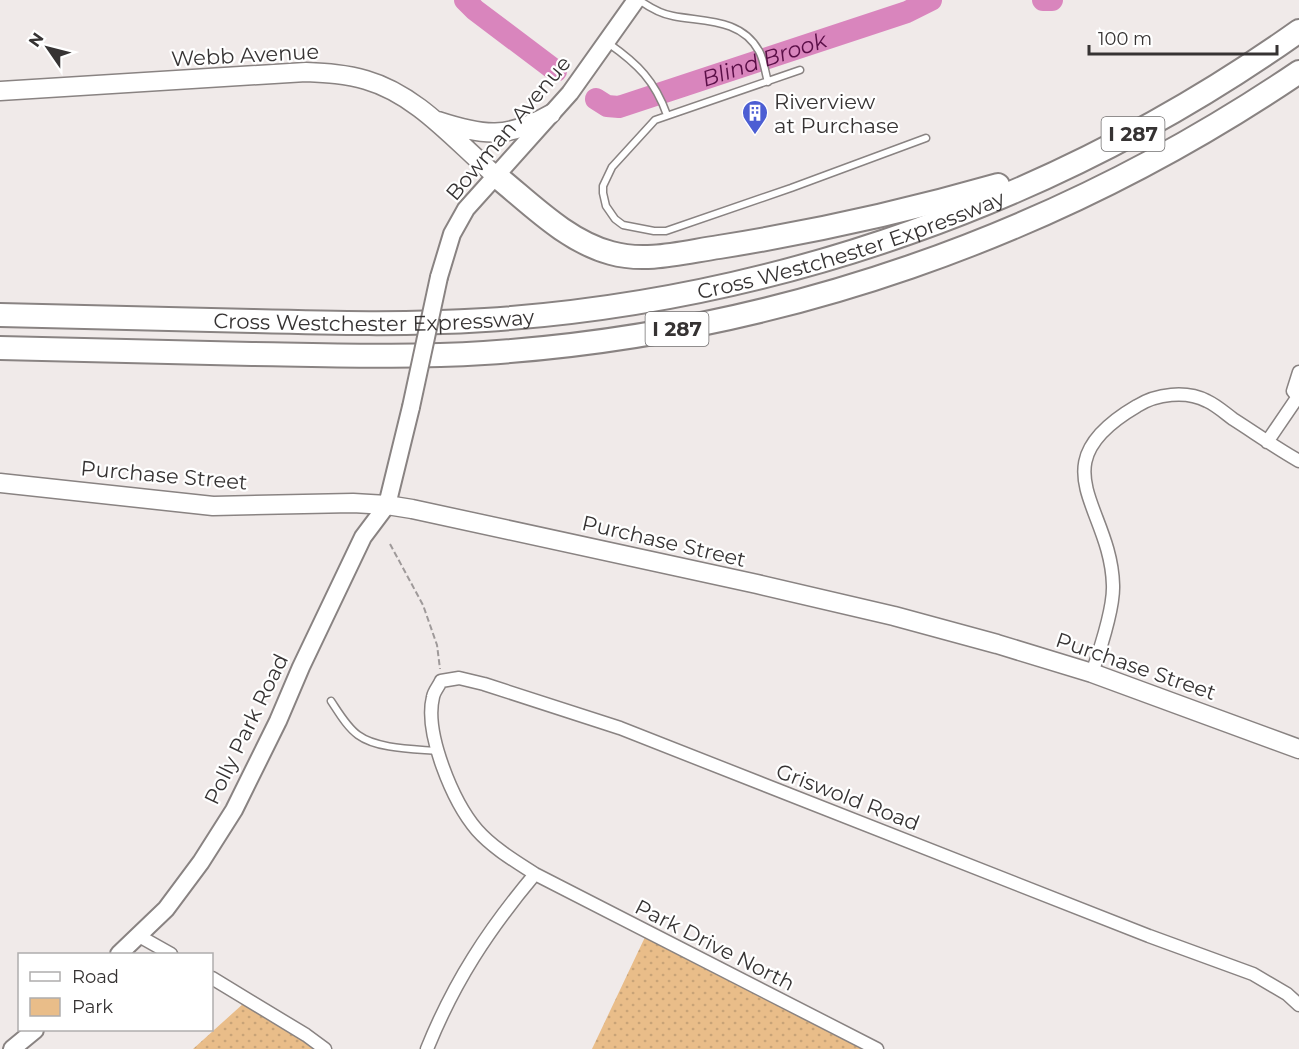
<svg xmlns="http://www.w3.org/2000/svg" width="1299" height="1049" viewBox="0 0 1299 1049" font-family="Montserrat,sans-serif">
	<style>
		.green { fill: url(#green-dots) }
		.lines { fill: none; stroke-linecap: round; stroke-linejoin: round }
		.river { stroke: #d985bd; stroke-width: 22 }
		.service-casing { stroke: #898382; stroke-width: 9 }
		.minor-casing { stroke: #898382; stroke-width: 15 }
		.tertiary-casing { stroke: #898382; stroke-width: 20 }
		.secondary-casing { stroke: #898382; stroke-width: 21 }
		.motorway-casing { stroke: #898382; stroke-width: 26 }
		.path { stroke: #9f9a9a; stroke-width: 2; stroke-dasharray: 6 3; stroke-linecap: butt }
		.service { stroke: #fff; stroke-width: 6 }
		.minor { stroke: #fff; stroke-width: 12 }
		.tertiary { stroke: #fff; stroke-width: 16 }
		.secondary { stroke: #fff; stroke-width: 18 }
		.motorway { stroke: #fff; stroke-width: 22 }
		.tertiary-bridge-casing { stroke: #898382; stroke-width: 20; stroke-linecap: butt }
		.tertiary-bridge { stroke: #fff; stroke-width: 16 }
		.labels { text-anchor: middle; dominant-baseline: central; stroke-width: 4.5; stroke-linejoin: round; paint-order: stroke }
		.shield { fill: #fff; stroke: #727070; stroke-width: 1.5 }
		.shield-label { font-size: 20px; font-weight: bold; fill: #363333 }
		.street-label { font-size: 21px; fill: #363333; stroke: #fff }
		.poi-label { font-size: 21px; fill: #363333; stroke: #fff; text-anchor: start }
		.water-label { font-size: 22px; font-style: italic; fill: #5a0e47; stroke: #fff }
	</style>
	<defs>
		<pattern id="green-dots" width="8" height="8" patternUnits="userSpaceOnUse" patternTransform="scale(1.5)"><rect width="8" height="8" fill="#e9bd89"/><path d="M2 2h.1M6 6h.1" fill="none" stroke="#c8a377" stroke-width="1.8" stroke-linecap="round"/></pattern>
	</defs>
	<rect width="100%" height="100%" fill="#f0eae9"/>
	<path class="green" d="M646 935 883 1049H592Z
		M244 1003 316 1049H193Z"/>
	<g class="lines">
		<g class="river">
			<path d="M465 0 475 10 556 71"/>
			<path d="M1043 0H1052"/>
			<path id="s1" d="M596 99 607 106 619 107 907 12 931 0"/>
		</g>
		<defs>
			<path id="service" d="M639 0C649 7 661 14 673 16 703 22 741 18 759 51 764 60 765 72 768 82
				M608 43C638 64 655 81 667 115
				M800 70 655 120 612 167 603 186V193L606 206 615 219 623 225 654 231H666L791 188 926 138
				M331 701C339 713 347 727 358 735 377 749 414 749 437 751"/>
			<path id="minor" d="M1299 372 1293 391 1299 399
				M1267 442 1297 398
				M1092 673C1100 650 1114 609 1113 585 1111 506 1036 465 1137 406 1156 394 1186 390 1207 401 1216 405 1225 413 1233 419 1255 433 1276 448 1299 461
				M139 936 171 954
				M212 978 306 1035 325 1049
				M427 1049C454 982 488 930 535 874
				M877 1049 535 874C515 861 493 848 477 830 453 802 424 733 433 697 434 691 439 686 441 681L459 678 484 684 620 728 1149 936 1253 974 1287 994 1299 1005"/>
			<path id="tertiary" d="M439 277 452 234 466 209 570 93 636 0
				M119 954 166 909 201 862 234 810 278 721 301 667 363 537 387 505 411 407
				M12 1049 35 1030"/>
			<path id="secondary" d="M0 91 306 72C326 73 346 74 366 80 418 95 455 141 495 175
				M438 121C484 136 507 139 551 114
				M0 483 213 506 353 503 387 505 412 509 757 584 894 616 997 644 1092 673 1299 749"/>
			<g id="motorway">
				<path d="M495 175C530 203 566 241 611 253 646 263 684 252 719 247 813 232 907 211 998 185"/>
				<path id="s2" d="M0 315C84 317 168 319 253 321 330 323 408 325 485 320 776 301 1061 200 1299 31"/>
				<path d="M0 348C84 350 168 352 252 354 329 355 407 358 484 353 776 334 1057 236 1299 72"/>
			</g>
		</defs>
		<use href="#service" class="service-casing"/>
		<use href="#minor" class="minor-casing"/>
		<use href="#tertiary" class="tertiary-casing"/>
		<use href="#secondary" class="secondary-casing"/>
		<use href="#motorway" class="motorway-casing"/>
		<path class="path" d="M390 544 423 605 437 645 440 669"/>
		<use href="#service" class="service"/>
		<use href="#minor" class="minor"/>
		<use href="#tertiary" class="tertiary"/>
		<use href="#secondary" class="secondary"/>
		<use href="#motorway" class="motorway"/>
		<defs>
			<path id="tertiary-bridge" d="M411 407 439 277"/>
		</defs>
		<use href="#tertiary-bridge" class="tertiary-bridge-casing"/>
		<use href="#tertiary-bridge" class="tertiary-bridge"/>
	</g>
	<defs>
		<symbol id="building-pin" viewBox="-11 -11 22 30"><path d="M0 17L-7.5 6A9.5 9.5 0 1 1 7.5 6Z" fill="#4c5ed3" stroke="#fff"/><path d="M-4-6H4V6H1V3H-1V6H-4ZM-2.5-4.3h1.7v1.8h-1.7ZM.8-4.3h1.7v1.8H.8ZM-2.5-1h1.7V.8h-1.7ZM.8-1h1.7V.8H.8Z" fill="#fff"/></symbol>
	</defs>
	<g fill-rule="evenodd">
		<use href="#building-pin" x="740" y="98" width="30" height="40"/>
	</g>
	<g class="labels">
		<g class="shield">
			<rect x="1101.5" y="117" width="63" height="34" rx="4.5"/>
			<rect x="645.5" y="312" width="63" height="34" rx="4.5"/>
		</g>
		<g class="shield-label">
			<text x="1133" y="134">I 287</text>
			<text x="677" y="329">I 287</text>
		</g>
		<g class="street-label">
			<text transform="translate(245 55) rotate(-3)">Webb Avenue</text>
			<text transform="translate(508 128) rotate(-50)">Bowman Avenue</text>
			<text stroke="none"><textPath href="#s2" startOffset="860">Cross Westchester Expressway</textPath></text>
			<text stroke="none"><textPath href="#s2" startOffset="374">Cross Westchester Expressway</textPath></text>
			<text transform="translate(164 475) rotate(5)">Purchase Street</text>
			<text transform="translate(664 541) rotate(13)">Purchase Street</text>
			<text transform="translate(1136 666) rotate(19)">Purchase Street</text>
			<text transform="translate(246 729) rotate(-64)">Polly Park Road</text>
			<text transform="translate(848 797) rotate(21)">Griswold Road</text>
			<text transform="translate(715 945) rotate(27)">Park Drive North</text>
		</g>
		<g class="poi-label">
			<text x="774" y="101">Riverview<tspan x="774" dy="24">at Purchase</tspan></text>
		</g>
		<g class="water-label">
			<text stroke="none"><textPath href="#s1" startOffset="178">Blind Brook</textPath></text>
		</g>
	</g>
	<rect x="18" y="953" width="195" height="78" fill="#ffffff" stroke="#afadad" stroke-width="1.5"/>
	<rect x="30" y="972" width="30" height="9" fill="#ffffff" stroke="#afadad" stroke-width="1.5"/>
	<text x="72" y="983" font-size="18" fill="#363333">Road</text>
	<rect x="30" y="998" width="30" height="18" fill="#e9bd89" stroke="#afadad" stroke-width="1.5"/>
	<text x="72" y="1013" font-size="18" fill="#363333">Park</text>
	<g transform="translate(48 48) rotate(305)" stroke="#ffffff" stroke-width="4.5" paint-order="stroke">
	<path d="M0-4.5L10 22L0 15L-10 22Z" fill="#363333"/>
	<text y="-9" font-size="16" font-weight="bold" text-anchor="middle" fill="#363333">N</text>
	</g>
	<path d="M1089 45v9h188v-9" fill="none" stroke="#363333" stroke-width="3"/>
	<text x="1098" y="45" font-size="18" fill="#363333" stroke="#ffffff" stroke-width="4.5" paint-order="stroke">100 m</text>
</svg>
